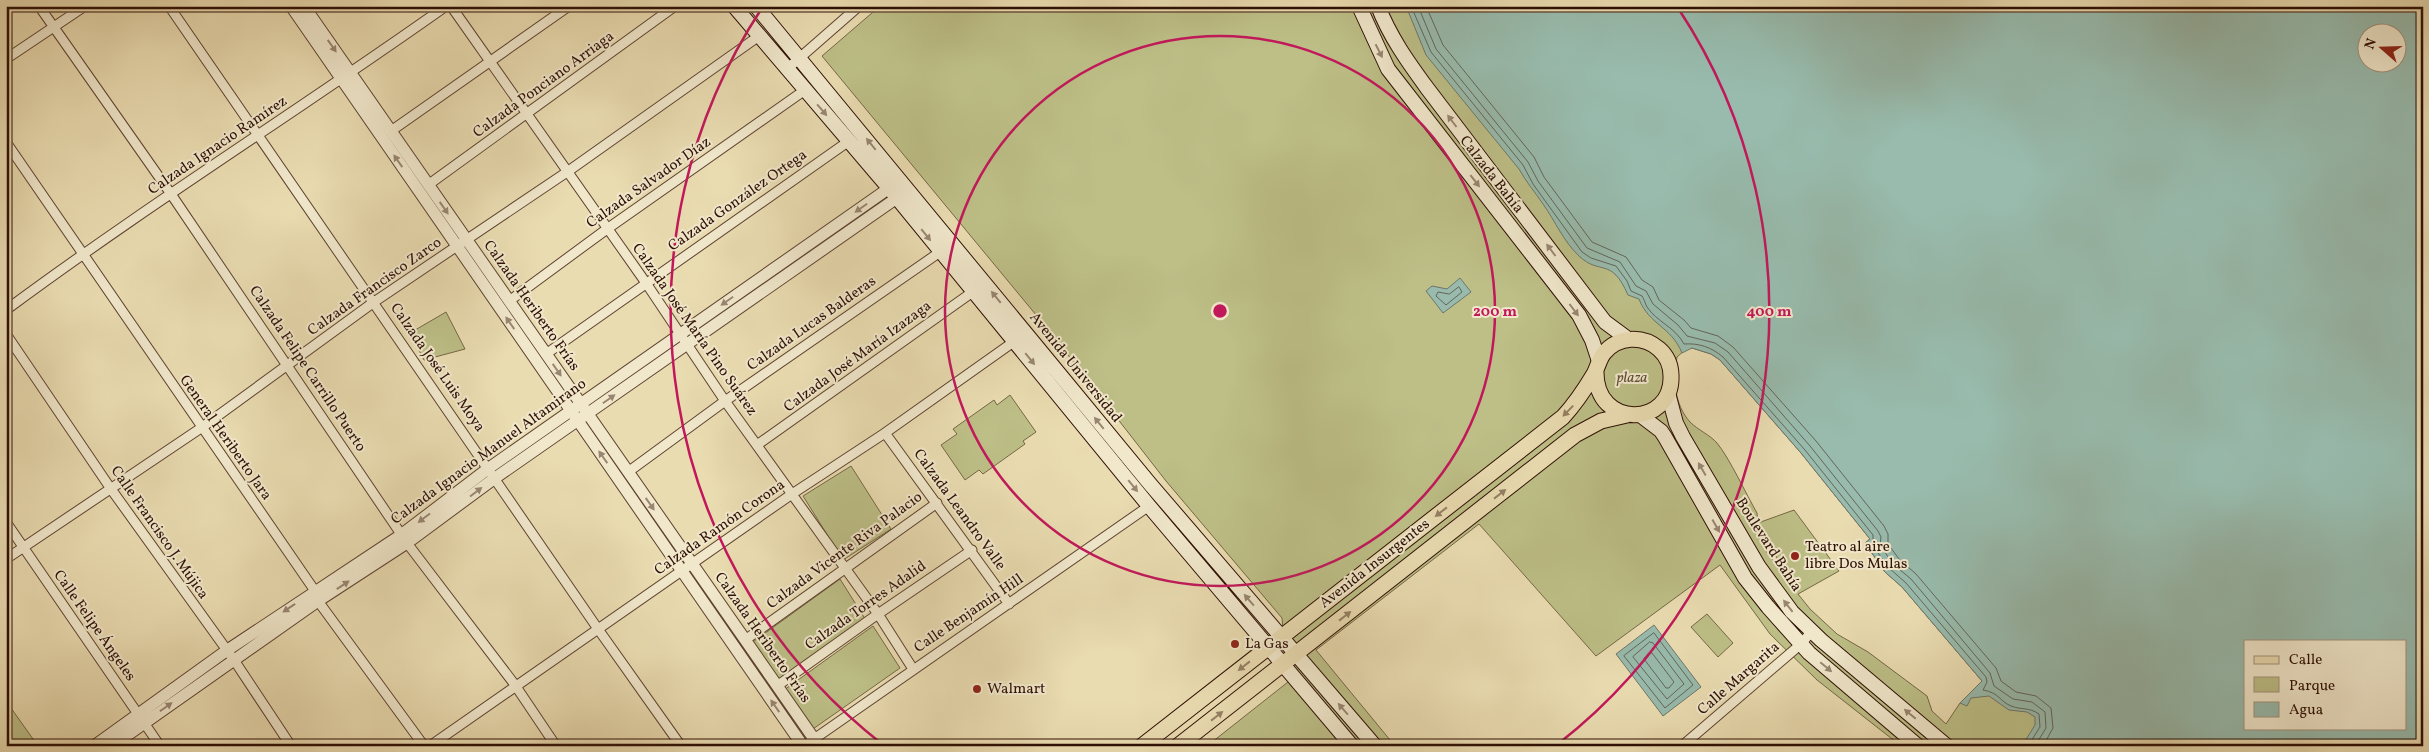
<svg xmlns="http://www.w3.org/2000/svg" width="2429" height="752" viewBox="0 0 2429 752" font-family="Vollkorn,serif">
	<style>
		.green { fill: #bdbf87; stroke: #766746; fill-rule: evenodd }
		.water { fill: #98bbad; stroke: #6e766a; fill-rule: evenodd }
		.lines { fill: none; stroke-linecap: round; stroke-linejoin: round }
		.shore { stroke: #636559; stroke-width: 1 }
		.minor-casing { stroke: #5d4230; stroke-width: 11 }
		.tertiary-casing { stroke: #5d4230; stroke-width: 13 }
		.secondary-casing { stroke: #2e0f05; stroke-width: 16 }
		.primary-casing { stroke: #2e0f05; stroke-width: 17 }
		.minor { stroke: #f1e8cc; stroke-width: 9 }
		.tertiary { stroke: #f1e8cc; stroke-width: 11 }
		.secondary { stroke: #f1e8cc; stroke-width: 14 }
		.primary { stroke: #eadcb1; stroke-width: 15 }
		.oneway { fill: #998672 }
		.oneway2 { fill: #958064 }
		.ring { fill: none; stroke: #c2185b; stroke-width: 2.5 }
		.poi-dot { fill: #8f2418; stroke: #f1e8cc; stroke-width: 2 }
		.labels { text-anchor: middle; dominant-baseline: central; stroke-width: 4; stroke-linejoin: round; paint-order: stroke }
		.street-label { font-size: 15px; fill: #2e0f05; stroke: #f1e8cc }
		.park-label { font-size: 15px; font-style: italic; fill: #604d32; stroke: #f1e8cc }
		.poi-label { font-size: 15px; fill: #2e0f05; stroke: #f1e8cc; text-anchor: start }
		.centre { fill: #c2185b; stroke: #f1e8cc; stroke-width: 2.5 }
		.ring-label { font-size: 15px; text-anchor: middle; font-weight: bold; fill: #c2185b; stroke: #f1e8cc; stroke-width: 4; stroke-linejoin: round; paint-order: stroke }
	</style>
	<rect width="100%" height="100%" fill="#eadcb1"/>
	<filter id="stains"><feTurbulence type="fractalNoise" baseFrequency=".004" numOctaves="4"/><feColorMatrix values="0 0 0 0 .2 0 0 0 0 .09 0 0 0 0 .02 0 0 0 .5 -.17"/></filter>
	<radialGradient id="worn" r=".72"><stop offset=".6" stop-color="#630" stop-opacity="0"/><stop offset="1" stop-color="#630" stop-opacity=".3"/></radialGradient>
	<path class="green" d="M880 6H2423V746H1901L1817 680 1770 634 1720 565 1596 656 1479 524 1316 650 1395 746H1207L1288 682 1282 618 1166 481 1046 327 822 56ZM2366 32H2396V62H2366ZM1692 348 1711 354 1720 360 1801 453 1870 539 1865 543 1885 572 1902 587 1982 681 1960 703 1946 724 1932 711 1927 696 1868 652 1837 634 1810 609 1798 594 1839 571 1794 510 1758 523 1757 513C1746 494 1730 459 1717 443 1710 435 1698 430 1690 422 1674 404 1673 379 1677 357L1686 349ZM1759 526 1795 590 1766 551ZM2245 641H2405V728H2245Z
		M446 312 465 349 424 360 410 333Z
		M1010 395 1036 432 1023 441 1025 444 983 474 979 470 965 480 941 445 957 434 953 429 994 400 997 405Z
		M851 466 891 529 843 560 803 496Z
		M840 579 869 625 779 683 750 644Z
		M1707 614 1733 643 1718 657 1691 627Z
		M873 626 900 668 813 729 784 690Z
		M6 701 38 746H6Z"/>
	<path class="water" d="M1406 6H2423V746H2022L2035 725V717L2027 712 2009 710 1989 696 1971 698 1967 706 1960 703 1982 681 1902 587 1885 572 1865 543 1870 539 1801 453 1720 360 1711 354 1692 348 1682 353C1671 326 1649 325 1639 299L1628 295C1611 256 1600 276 1579 256 1564 242 1555 221 1543 204 1535 192 1526 182 1519 169L1426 55ZM2366 32H2396V62H2366ZM2245 641H2405V728H2245Z
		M1460 278 1471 292 1443 313 1426 291 1432 286 1447 289Z
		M1654 625 1701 687 1663 716 1616 654Z"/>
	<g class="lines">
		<path class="shore" d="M1411 6 1431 52 1523 165 1533 184 1582 252 1591 258 1616 266 1627 281 1631 291 1642 296C1644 299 1645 303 1647 307 1657 322 1675 327 1684 344 1699 343 1711 347 1723 357L1805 450 1873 535V546L1889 568 1906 583 1986 677 1987 682 1983 690C2000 693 1999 701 2011 706 2021 710 2029 707 2039 714L2040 727 2028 746
			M1418 6 1436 49 1528 162 1538 181 1587 248 1620 262 1636 286 1646 291 1653 304 1678 325 1687 336 1715 343 1728 352 1810 446 1878 531 1881 537 1880 545 1893 564 1911 579 1990 673 1994 686 2013 699 2032 702 2045 712 2046 728 2035 746
			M1426 6 1443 45 1534 157 1544 177 1592 242 1626 257 1642 280 1653 287 1659 300 1684 320 1691 328 1718 336 1733 347 1816 441 1884 526 1888 534V544L1899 559 1916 574 1996 668 2001 681 2016 692 2036 696 2051 708 2053 728 2043 746
			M1459 287 1462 292 1446 305 1436 296 1438 292 1449 294Z
			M1654 633 1693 685 1665 708 1624 656Z
			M1650 642 1653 643 1684 684 1667 699 1633 657Z
			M1649 653H1652L1674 682 1669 688H1666L1644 659Z"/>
		<defs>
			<path id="minor" d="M39 6 171 194 407 543 515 685 556 746
				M169 6 598 629 681 746
				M451 6 646 283 725 401 878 614 913 669
				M6 59 85 6
				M787 69 859 6
				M391 131 569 6
				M6 142 315 591 318 601 424 746
				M428 185 675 6
				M509 301 607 229 805 90
				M6 310C149 204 301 109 446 6
				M6 334 111 489 234 660 291 746
				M546 354 849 141
				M885 433 1009 604
				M757 445 974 291
				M628 472 725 401 940 252
				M6 522 160 746
				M6 559 201 428 374 302 567 172 759 36
				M745 640 937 503
				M777 686 878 614 972 550
				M430 746 792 494 885 433 1026 333
				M804 746 1149 506
				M1682 746 1801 644 1812 631"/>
			<path id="tertiary" d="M291 6 803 746
				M304 6 819 746
				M94 746 226 651 401 535 489 468 895 184
				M112 746 318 601 407 543 495 478 904 193"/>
			<path id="secondary" d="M734 6 889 188 1149 506 1352 746
				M756 6 1150 484 1375 746
				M1359 6 1388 69 1579 315 1592 340 1599 361
				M1378 6C1390 37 1408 62 1427 88L1605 322 1628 339
				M1668 393 1676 423 1683 437 1759 567 1792 612 1821 640 1947 746
				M1640 415 1661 431 1665 437 1745 578 1768 607 1809 653 1918 746"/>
			<path id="primary" d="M1142 746 1563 417C1575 404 1585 389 1594 374 1598 367 1599 359 1604 353 1618 336 1643 335 1659 349 1667 356 1671 366 1671 376 1673 427 1595 430 1596 371
				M1178 746 1575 435 1601 421 1627 415"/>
		</defs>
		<use href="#minor" class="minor-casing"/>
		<use href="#tertiary" class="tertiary-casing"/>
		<use href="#secondary" class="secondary-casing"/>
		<use href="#primary" class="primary-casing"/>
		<use href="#minor" class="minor"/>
		<use href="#tertiary" class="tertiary"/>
		<use href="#secondary" class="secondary"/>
		<use href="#primary" class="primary"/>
	</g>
	<defs><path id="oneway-solid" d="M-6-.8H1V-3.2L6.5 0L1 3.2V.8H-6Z" transform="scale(1.25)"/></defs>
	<g class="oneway">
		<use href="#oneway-solid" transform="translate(332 46) rotate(55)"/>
		<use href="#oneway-solid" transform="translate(1379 51) rotate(63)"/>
		<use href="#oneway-solid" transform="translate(822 110) rotate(49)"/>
		<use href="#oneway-solid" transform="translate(1452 121) rotate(-127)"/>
		<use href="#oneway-solid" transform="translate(871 144) rotate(-129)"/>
		<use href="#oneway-solid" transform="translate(398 161) rotate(-125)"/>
		<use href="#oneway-solid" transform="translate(1475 181) rotate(52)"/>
		<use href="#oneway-solid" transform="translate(444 208) rotate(55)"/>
		<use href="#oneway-solid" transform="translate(861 208) rotate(145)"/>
		<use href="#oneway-solid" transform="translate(926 235) rotate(51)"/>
		<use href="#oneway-solid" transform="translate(1551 250) rotate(-127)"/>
		<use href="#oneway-solid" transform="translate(996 297) rotate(-129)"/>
		<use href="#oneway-solid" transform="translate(727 301) rotate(145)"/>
		<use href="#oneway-solid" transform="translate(1574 310) rotate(53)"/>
		<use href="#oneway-solid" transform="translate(510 323) rotate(-125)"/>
		<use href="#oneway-solid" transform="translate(1030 359) rotate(51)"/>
		<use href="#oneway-solid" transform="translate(557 370) rotate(55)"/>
		<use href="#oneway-solid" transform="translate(609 399) rotate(-35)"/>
		<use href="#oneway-solid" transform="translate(1099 423) rotate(-129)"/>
		<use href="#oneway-solid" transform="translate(603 457) rotate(-125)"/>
		<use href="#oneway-solid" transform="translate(1702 469) rotate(-120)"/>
		<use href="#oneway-solid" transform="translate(1133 486) rotate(51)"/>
		<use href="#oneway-solid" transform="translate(476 492) rotate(-37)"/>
		<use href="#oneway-solid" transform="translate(650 504) rotate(55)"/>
		<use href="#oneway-solid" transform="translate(424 518) rotate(143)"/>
		<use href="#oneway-solid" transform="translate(1716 526) rotate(61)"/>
		<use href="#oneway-solid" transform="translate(343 585) rotate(-33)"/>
		<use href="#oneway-solid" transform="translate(1249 600) rotate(-131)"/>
		<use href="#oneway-solid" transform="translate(1788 606) rotate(-128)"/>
		<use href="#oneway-solid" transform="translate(289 608) rotate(146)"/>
		<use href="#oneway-solid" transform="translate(1826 667) rotate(40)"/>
		<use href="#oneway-solid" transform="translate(775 706) rotate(-125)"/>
		<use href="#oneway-solid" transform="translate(166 707) rotate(-35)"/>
		<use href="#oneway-solid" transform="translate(1343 709) rotate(-131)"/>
		<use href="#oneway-solid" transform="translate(1910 714) rotate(-140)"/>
	</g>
	<g class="oneway2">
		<use href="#oneway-solid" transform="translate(1568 411) rotate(134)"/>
		<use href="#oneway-solid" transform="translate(1500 494) rotate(-38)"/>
		<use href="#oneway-solid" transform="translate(1441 512) rotate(142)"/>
		<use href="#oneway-solid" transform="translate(1345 616) rotate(-38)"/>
		<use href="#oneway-solid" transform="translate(1244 666) rotate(142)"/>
		<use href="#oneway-solid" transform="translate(1217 716) rotate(-38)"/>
	</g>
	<g class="ring">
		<circle cx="1220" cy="311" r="275"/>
		<path d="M882 744A549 549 0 0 1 762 8M1678 8A549 549 0 0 1 1558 744"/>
	</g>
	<g class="poi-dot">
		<circle cx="1795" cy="556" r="5"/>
		<circle cx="1235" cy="644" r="5"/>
		<circle cx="977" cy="689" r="5"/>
	</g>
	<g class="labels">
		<g class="street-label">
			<text transform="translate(544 85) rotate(-36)">Calzada Ponciano Arriaga</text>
			<text transform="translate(218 146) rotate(-34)">Calzada Ignacio Ramírez</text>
			<text transform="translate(1491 175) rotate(52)">Calzada Bahía</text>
			<text transform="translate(649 183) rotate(-35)">Calzada Salvador Díaz</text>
			<text transform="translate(738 201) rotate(-35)">Calzada González Ortega</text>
			<text transform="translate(375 287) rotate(-35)">Calzada Francisco Zarco</text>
			<text transform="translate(531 306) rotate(55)">Calzada Heriberto Frías</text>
			<text transform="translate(812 324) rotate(-35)">Calzada Lucas Balderas</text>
			<text transform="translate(694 330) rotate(55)">Calzada José María Pino Suárez</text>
			<text transform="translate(858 357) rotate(-36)">Calzada José María Izazaga</text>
			<text transform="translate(437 368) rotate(55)">Calzada José Luis Moya</text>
			<text transform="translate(1075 368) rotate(51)">Avenida Universidad</text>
			<text transform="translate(307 369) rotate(56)">Calzada Felipe Carrillo Puerto</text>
			<text transform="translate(225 438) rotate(55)">General Heriberto Jara</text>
			<text transform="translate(489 452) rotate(-36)">Calzada Ignacio Manuel Altamirano</text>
			<text transform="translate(959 510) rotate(54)">Calzada Leandro Valle</text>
			<text transform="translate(720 528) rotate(-35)">Calzada Ramón Corona</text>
			<text transform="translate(159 533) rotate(55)">Calle Francisco J. Mújica</text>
			<text transform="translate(1768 545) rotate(57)">Boulevard Bahía</text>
			<text transform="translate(845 551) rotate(-36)">Calzada Vicente Riva Palacio</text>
			<text transform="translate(1375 564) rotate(-38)">Avenida Insurgentes</text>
			<text transform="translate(866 606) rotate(-35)">Calzada Torres Adalid</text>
			<text transform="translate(969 614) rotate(-34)">Calle Benjamín Hill</text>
			<text transform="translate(94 626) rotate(55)">Calle Felipe Ángeles</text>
			<text transform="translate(762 638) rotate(55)">Calzada Heriberto Frías</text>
			<text transform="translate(1739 679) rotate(-41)">Calle Margarita</text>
		</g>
		<g class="park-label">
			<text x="1632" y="378">plaza</text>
		</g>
		<g class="poi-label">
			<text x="1805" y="547">Teatro al aire<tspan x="1805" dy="17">libre Dos Mulas</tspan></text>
			<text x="1245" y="644">La Gas</text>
			<text x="987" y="689">Walmart</text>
		</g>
	</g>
	<circle cx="1220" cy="311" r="8" class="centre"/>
	<g class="ring-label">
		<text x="1495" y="316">200 m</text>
		<text x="1769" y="316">400 m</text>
	</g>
	<rect width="2429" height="752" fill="none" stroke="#eadcb1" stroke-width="25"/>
	<rect x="8" y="8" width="2414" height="737" fill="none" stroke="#2e0f05" stroke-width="2.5"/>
	<rect x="12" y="12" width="2404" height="727" fill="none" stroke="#2e0f05"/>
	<rect x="2244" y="640" width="162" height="90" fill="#f1e8cc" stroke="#a3917c"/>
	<rect x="2254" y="656" width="25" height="8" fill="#eadcb1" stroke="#a3917c"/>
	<text x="2289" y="664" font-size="15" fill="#2e0f05">Calle</text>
	<rect x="2254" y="677" width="25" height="15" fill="#bdbf87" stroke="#a3917c"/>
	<text x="2289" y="690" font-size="15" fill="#2e0f05">Parque</text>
	<rect x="2254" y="702" width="25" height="15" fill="#98bbad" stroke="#a3917c"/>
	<text x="2289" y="714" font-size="15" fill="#2e0f05">Agua</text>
	<g transform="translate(2382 48) rotate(290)"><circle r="24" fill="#f1e8cc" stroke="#a3917c"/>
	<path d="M0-4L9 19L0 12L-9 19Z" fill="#8f2418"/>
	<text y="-8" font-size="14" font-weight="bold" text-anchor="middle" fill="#2e0f05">N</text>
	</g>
	<rect width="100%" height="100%" filter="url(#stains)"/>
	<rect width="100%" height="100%" fill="url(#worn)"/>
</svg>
